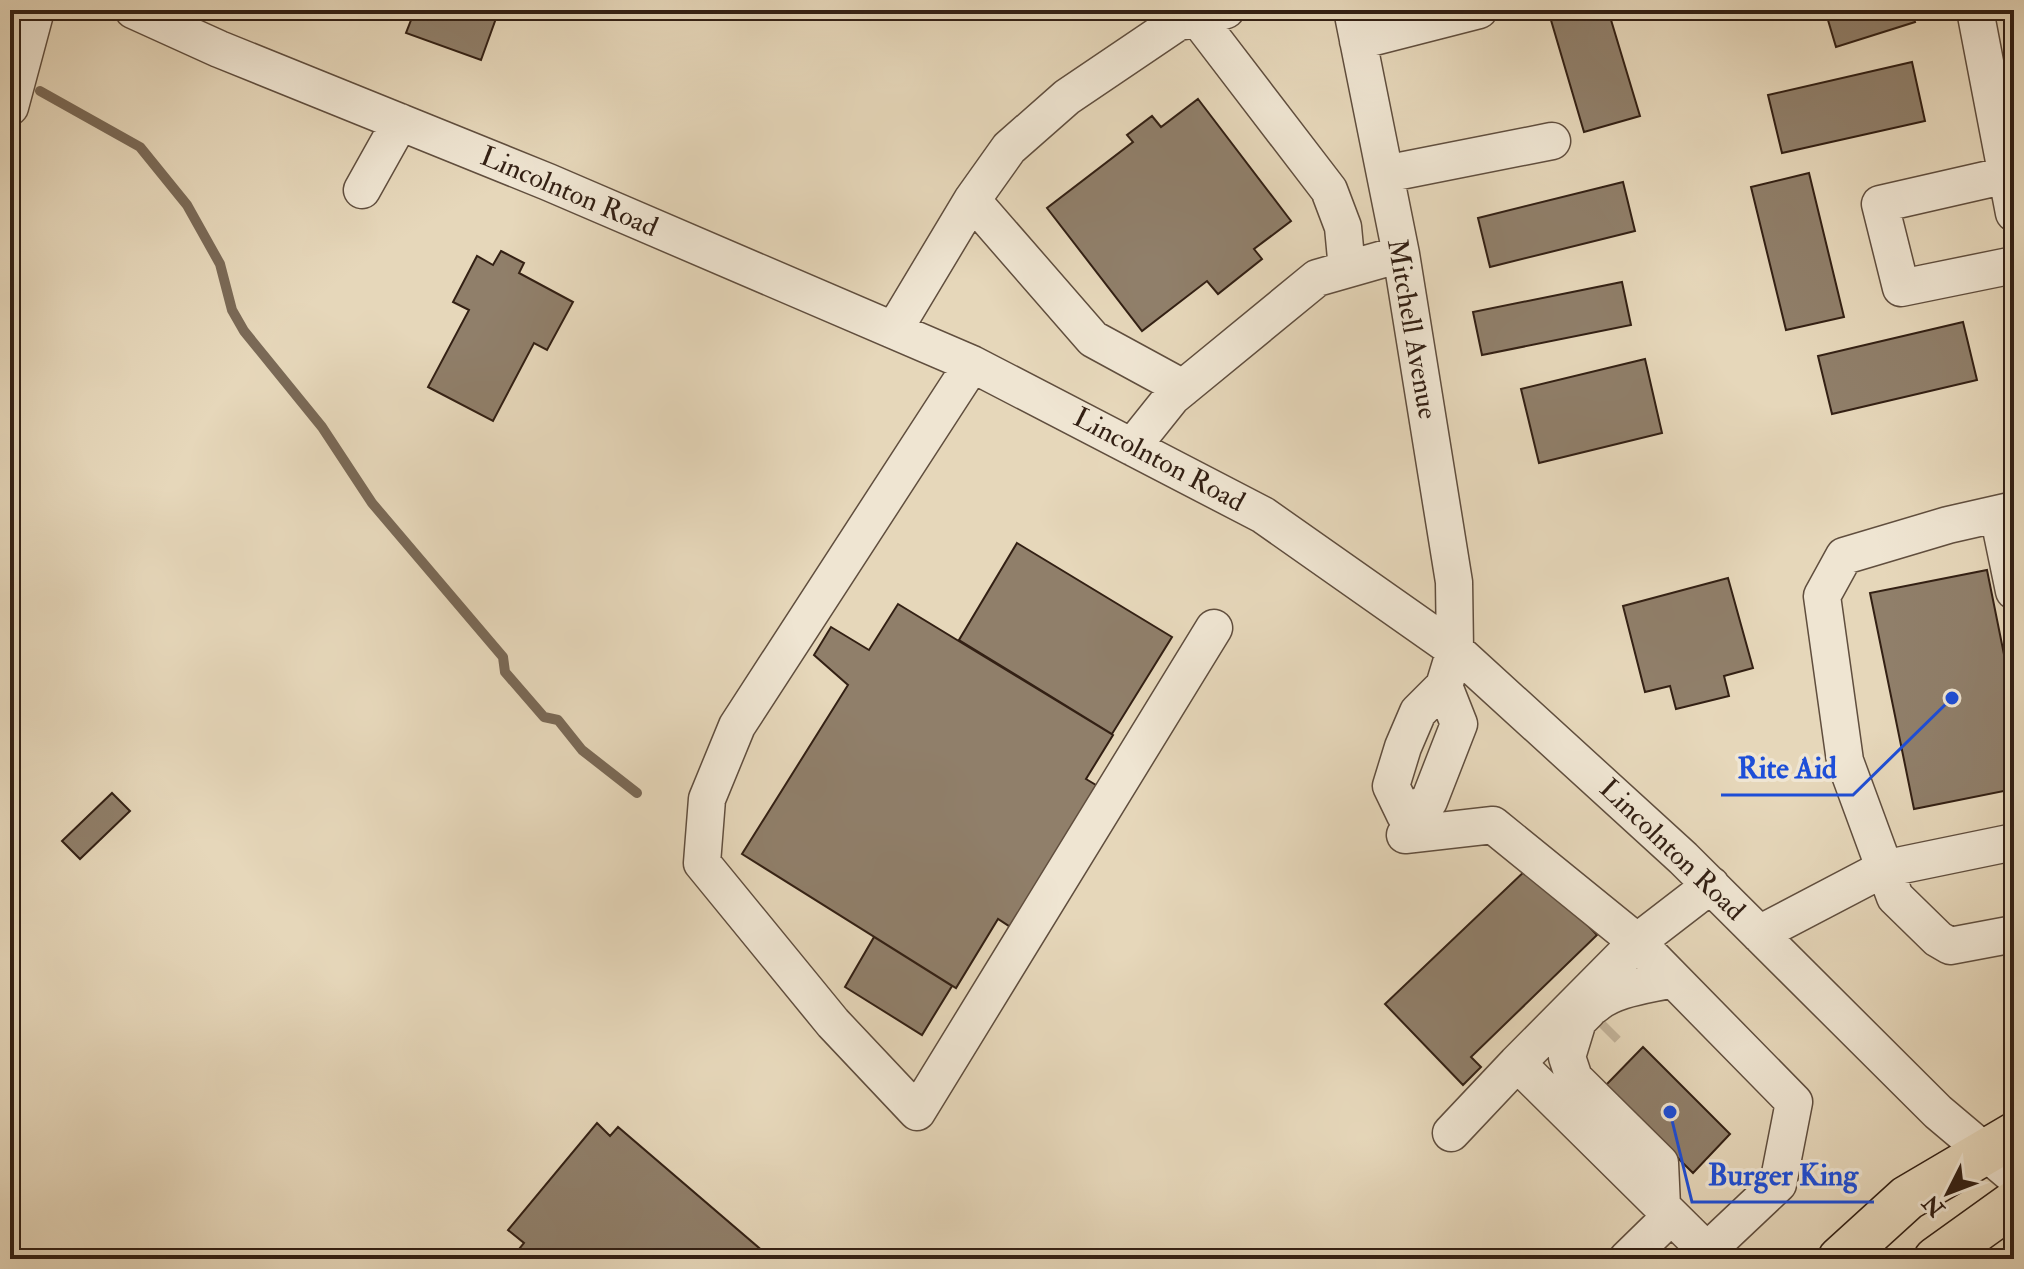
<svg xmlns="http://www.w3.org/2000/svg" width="2024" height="1269" viewBox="0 0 2024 1269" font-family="'IM FELL Double Pica',serif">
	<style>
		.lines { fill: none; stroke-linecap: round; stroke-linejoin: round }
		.stream { stroke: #7a6956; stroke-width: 10 }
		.building { fill: #907f6a; stroke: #332014; stroke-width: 2 }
		.minor-tunnel { stroke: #c2b299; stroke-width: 36; stroke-dasharray: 36 18; stroke-linecap: butt }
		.minor-casing { stroke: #604e3e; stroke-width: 39 }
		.highway-casing { stroke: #332014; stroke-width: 47 }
		.minor { stroke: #efe5d2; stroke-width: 36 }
		.highway { stroke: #e6d7ba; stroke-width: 44 }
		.labels { text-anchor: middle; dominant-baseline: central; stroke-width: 7; stroke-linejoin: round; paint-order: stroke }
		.street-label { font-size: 28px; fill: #332014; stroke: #efe5d2 }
		.leader { fill: none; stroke: #1d4ed8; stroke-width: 3 }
		.callout-dot { fill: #1d4ed8; stroke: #efe5d2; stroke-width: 3 }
		.callout-label { font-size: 30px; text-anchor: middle; font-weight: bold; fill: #1d4ed8; stroke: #efe5d2; stroke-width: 7; stroke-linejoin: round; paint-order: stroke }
	</style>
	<rect width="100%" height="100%" fill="#e6d7ba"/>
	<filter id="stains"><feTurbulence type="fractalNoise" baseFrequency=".0025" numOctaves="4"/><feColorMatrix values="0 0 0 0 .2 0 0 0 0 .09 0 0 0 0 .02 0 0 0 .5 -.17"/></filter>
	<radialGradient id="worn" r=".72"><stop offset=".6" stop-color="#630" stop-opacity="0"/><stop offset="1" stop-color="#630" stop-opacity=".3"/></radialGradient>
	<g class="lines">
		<path class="stream" d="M40 91 140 147 187 205 220 264 232 310 244 331 322 427 372 503 503 657 505 672 544 717 558 720 582 750 637 793"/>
	</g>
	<path class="building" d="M415 10H499L481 60 406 33Z
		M1548 10H1608L1640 116 1584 132Z
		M1825 10H1911L1915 22 1836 47Z
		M1912 62 1925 121 1782 153 1768 95Z
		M1198 99 1291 221 1254 249 1262 259 1218 294 1207 281 1142 331 1047 208 1133 142 1127 135 1152 116 1161 127Z
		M1809 173 1844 317 1786 330 1751 187Z
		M1623 182 1635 231 1490 267 1478 218Z
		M501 251 524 263 519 273 573 302 547 350 534 343 493 421 428 387 469 310 453 302 477 256 493 265Z
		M1622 282 1631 325 1482 355 1473 312Z
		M1963 322 1977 380 1832 414 1818 356Z
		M1645 359 1662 433 1539 463 1521 389Z
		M1017 543 1172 637 1112 734 959 640Z
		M1987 570 2014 704V789L1914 809 1870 593Z
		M1728 578 1753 668 1724 676 1729 696 1676 709 1670 686 1645 692 1623 606Z
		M898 604 1113 735 1086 779 1106 791 1018 932 998 919 956 988 742 854 848 685 814 655 831 627 869 650Z
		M112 793 130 811 80 859 62 841Z
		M1531 865 1597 935 1471 1057 1481 1067 1463 1085 1385 1004Z
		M874 937 952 986 922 1035 845 987Z
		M1643 1047 1730 1134 1693 1173 1605 1086Z
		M597 1123 610 1136 618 1127 772 1259H511L524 1243 508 1230Z"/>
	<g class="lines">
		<path class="minor-tunnel" d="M1602 1030 1608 1024"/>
		<defs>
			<path id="minor" d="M133 10 219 49 548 182 972 364 1263 515 1455 650 1683 858 1938 1112 2014 1176
				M1352 10 1401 254 1454 582 1455 650 1444 686 1418 712 1403 747 1391 786 1405 815 1429 801 1459 724 1444 686
				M1975 10 2014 213
				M1198 19 1329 190 1343 227 1347 269
				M1358 41 1479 10
				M10 107 36 10
				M1385 174 1552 141
				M2007 175 1880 204 1901 288 2014 265
				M362 190 400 122
				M972 200 1093 339 1183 388
				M894 330 972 200 1009 148 1067 97 1178 22 1198 19 1226 10
				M972 364 737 726 707 799 702 863 833 1023 917 1112 1214 628
				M1132 447 1172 397 1317 278 1401 254
				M2014 510 1948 525 1844 556 1822 596 1845 761 1895 897 1938 939 1950 946 2014 934
				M1998 514 2014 591
				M1405 835 1493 825 1637 942 1794 1102 1778 1184 1707 1251 1517 1063
				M1759 934 1883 869 2014 842
				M1595 1005C1614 988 1649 985 1673 979
				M1588 1011 1578 1021 1567 1057 1574 1078 1660 1163 1662 1206
				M1451 1133 1517 1063 1637 942 1711 885
				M1627 1259 1671 1216"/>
			<path id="highway" d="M1840 1259 1907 1198 2014 1135
				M1936 1259 2014 1203"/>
		</defs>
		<use href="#minor" class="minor-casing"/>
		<use href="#highway" class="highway-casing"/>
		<use href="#minor" class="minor"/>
		<use href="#highway" class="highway"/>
	</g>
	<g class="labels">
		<g class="street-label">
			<text transform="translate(569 192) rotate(23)">Lincolnton Road</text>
			<text transform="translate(1412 329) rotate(80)">Mitchell Avenue</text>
			<text transform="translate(1159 460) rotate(28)">Lincolnton Road</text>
			<text transform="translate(1672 850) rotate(44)">Lincolnton Road</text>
		</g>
	</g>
	<path class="leader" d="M1952 698L1853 795H1721M1670 1112L1692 1202H1874"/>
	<g class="callout-dot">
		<circle cx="1952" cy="698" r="8"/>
		<circle cx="1670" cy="1112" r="8"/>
	</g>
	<g class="callout-label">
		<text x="1787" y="778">Rite Aid</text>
		<text x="1783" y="1185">Burger King</text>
	</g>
	<rect width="2024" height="1269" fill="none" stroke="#e6d7ba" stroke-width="40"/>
	<rect x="12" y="12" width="2000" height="1245" fill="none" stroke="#332014" stroke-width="4"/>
	<rect x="20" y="20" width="1984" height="1229" fill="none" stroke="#332014" stroke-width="2"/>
	<g transform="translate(1948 1193) rotate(228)" stroke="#efe5d2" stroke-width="6" paint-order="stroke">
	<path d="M0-6L14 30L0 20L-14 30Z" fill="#332014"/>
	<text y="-12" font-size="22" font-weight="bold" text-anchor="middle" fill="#332014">N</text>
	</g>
	<rect width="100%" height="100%" filter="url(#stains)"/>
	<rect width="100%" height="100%" fill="url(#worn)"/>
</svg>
